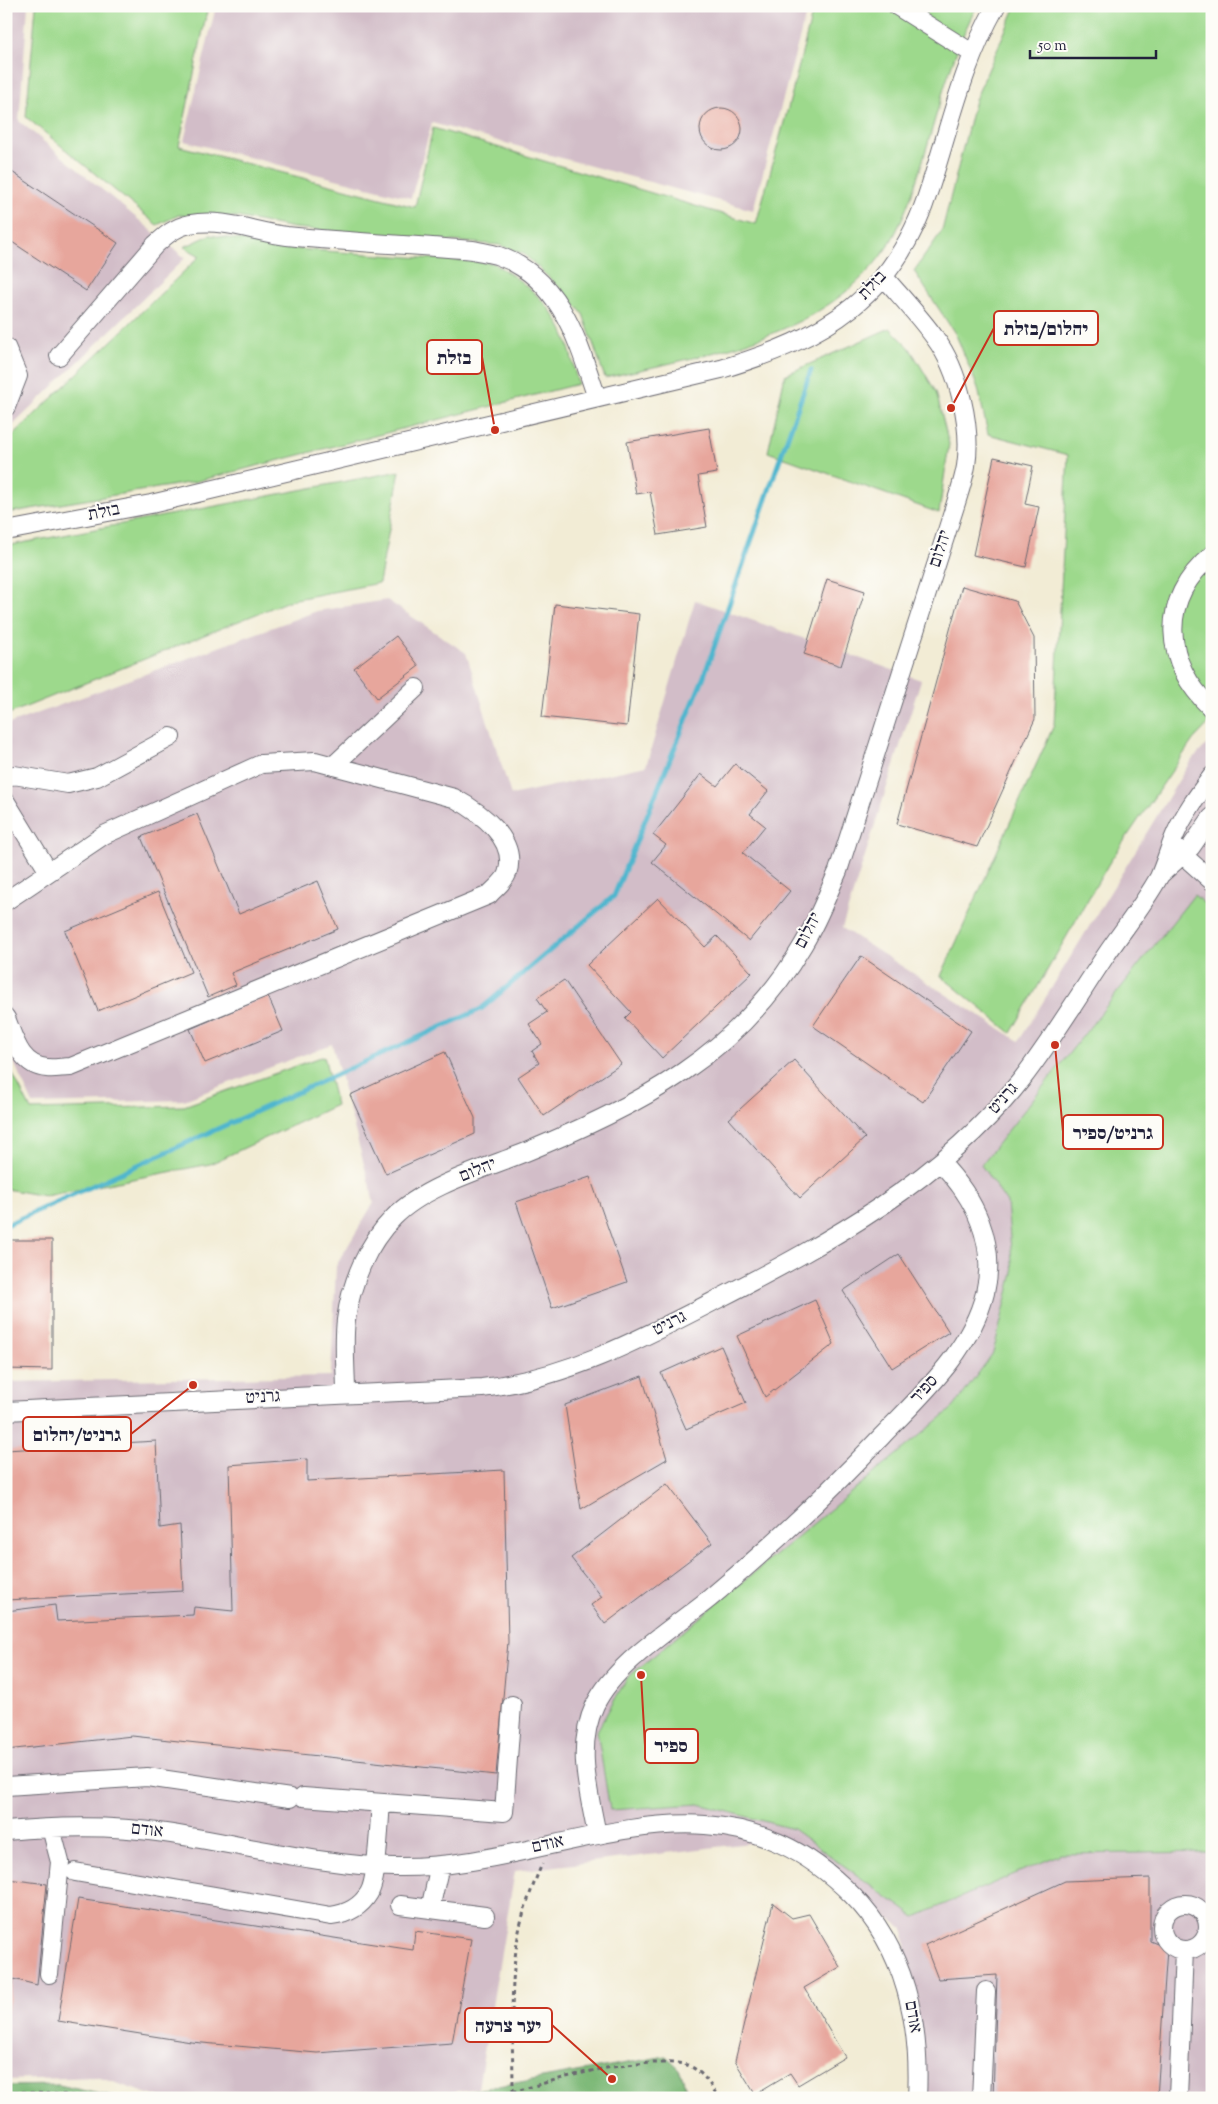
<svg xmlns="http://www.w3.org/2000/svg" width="1218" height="2104" viewBox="0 0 1218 2104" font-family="'Sorts Mill Goudy','Frank Ruhl Libre',serif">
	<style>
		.industrial { fill: #d2bdc8 }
		.green { fill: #9dd98c; stroke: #607e64 }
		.forest { fill: #7eb978; stroke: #506e5a }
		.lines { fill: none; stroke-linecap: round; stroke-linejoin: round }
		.stream { stroke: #50b6ce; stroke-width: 5 }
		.building { fill: #e7a69c }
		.minor-casing { stroke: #6b6971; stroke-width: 20 }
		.path { stroke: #6b6971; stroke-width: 3; stroke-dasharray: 4 4; stroke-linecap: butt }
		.minor { stroke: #fff; stroke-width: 18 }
		.labels { text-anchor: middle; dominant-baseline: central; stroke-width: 4; stroke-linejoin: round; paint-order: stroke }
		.street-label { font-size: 18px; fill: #22223b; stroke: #fdfcf7 }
		.leader { fill: none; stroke: #c8321e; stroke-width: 2 }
		.callout-dot { fill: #c8321e; stroke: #fdfcf7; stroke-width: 2 }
		.callout { fill: #fdfcf7; stroke: #c8321e; stroke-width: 2 }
		.callout-label { font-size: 19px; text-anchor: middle; font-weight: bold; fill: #22223b }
	</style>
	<rect width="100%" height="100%" fill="#fdfcf7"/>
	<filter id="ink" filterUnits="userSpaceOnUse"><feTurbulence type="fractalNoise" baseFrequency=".02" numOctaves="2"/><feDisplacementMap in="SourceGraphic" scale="10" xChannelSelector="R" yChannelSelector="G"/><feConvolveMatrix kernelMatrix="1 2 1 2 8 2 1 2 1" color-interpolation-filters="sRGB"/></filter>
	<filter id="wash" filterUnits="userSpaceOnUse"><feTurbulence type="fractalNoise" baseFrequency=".0096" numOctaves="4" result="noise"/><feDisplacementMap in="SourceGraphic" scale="20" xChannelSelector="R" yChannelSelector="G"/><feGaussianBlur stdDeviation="1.12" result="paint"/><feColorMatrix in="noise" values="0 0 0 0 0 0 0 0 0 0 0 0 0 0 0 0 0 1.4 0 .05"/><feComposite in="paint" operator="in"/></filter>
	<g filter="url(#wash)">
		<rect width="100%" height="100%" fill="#f2ecd5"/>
		<path class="industrial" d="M6 6H28L19 121 185 258 6 432Z
			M216 6H808L753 210 432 123 411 198 184 141Z
			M387 600 466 653 511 795 646 766 695 600 921 680 842 928 1019 1041 1190 762 1212 739V2098H915L904 1929 775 1840 515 1871 478 2088 415 2098H161L97 2077 6 2080V1382L331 1376 336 1266 374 1202 332 1044 184 1100 33 1104 6 1045V725L317 611Z"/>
		<path class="green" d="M36 6H208L179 146 415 207 433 128 756 224 791 97 814 6H977C947 62 935 126 915 185 909 202 900 226 891 241 831 338 706 354 605 378L583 314 566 294 524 254 499 245 294 228 237 217 179 215 157 225 26 117Z
			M1016 6H1212V720L1193 740 1109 863 1011 1033 941 976 1054 725 1068 455 988 434 978 388 956 335 914 271 942 231 975 100Z
			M210 235 297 249 493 263C521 280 547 299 562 329 570 345 573 366 578 384L194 482 6 513V442L200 256 184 247Z
			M890 328 909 347 936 392 949 444 939 513 768 452 785 375Z
			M400 471 379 583 291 600 6 715V546Z
			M1194 895 1212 910V1852L1061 1854 915 1917 793 1829 699 1804 610 1810 597 1731 627 1678 954 1407 993 1353 1013 1273 1007 1203 981 1165Z
			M324 1056 336 1105 210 1164 45 1196 6 1189V1061L31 1110 184 1106Z"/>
		<path class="forest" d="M666 2056 680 2069 689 2098H446L481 2089Z
			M59 2085 117 2098H6V2086Z"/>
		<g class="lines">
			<path class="stream" d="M6 1225 481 1009 614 896 704 676 811 370"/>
		</g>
		<g id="blocks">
			<path class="building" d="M700 129a21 21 0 1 1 42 0a21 21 0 1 1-42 0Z
				M6 168 118 243 86 291 6 238Z
				M709 428 717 473 698 476 707 527 658 535 650 492 636 494 627 442Z
				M994 457 1033 466 1025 504 1039 507 1026 567 973 555Z
				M827 579 865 591 841 666 804 654Z
				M962 586 1015 601 1034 638 1035 719 977 847 897 824Z
				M555 604 639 614 627 726 542 717Z
				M396 636 419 666 377 698 354 668Z
				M735 764 768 791 750 814 765 826 743 853 790 891 749 941 652 862 666 845 653 835 701 774 717 786Z
				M197 814 239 914 318 881 338 929 231 973 236 985 208 997 141 837Z
				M158 892 191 972 98 1011 65 931Z
				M658 898 705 947 717 936 752 973 662 1058 625 1018 631 1012 587 965Z
				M861 956 971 1031 923 1102 813 1026Z
				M564 980 621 1064 544 1116 518 1077 539 1063 532 1051 542 1044 529 1024 547 1012 537 998Z
				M268 996 283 1031 205 1063 190 1029Z
				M445 1052 475 1118V1134L386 1174 350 1095Z
				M794 1060 865 1138 800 1198 729 1119Z
				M590 1177 627 1282 552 1308 516 1202Z
				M6 1240H52V1370L6 1369Z
				M899 1254 949 1332 892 1368 843 1291Z
				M815 1300 834 1344 765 1397 737 1336Z
				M721 1346 746 1403 686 1429 661 1373Z
				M642 1376 667 1459 581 1509 565 1405Z
				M156 1441 160 1528 180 1525 183 1591 6 1600V1450Z
				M307 1459V1481L504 1470 508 1642 496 1775 132 1736 6 1750V1611L55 1605 57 1621 193 1615 194 1607 233 1611 229 1465Z
				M667 1484 712 1543 605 1624 591 1605 602 1597 571 1558Z
				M1150 1878V1941L1167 1948 1157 2098H993L997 1975 938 1979 925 1945 1065 1881Z
				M8 1879 47 1884 37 1985 13 1979 7 2016 6 1891H8Z
				M78 1899 413 1950 415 1931 471 1939 452 2043 317 2053 191 2042 58 2021Z
				M773 1903 792 1918 809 1914 840 1967 804 1988 845 2057 798 2085 790 2073 755 2094 735 2061Z"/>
		</g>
	</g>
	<g filter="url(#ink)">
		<use href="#blocks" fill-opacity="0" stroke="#6b6971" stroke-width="1"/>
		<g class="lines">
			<defs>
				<path id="minor" d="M897 6 972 53
					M6 347 18 376 6 407
					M59 356 155 245C166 235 175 227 190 224 224 218 254 232 287 236 349 242 411 245 473 250 481 252 491 253 499 256 561 278 578 342 597 398
					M6 531 151 504 721 369C825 338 896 297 930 187 951 123 962 67 996 6
					M1212 555C1158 600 1163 662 1212 709
					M333 766 416 688
					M6 777 14 775 68 784 97 777 171 737
					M6 802 49 872
					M1175 848 1212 881
					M1161 874 1191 847 1212 817
					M6 901 104 835 261 764 315 761 454 798C480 812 519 840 507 874 504 882 494 889 489 895L71 1067C63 1067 54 1069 47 1068 20 1066 14 1038 6 1018
					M346 1394C346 1370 343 1344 346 1320 351 1283 367 1244 394 1217 424 1186 486 1168 526 1152 639 1105 739 1055 803 945 817 922 827 896 838 871L955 506C959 493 964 479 966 466 972 427 959 370 935 338 920 317 901 297 884 277
					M6 1411 482 1388C568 1378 643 1338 718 1299 831 1241 942 1180 1022 1079 1052 1040 1078 997 1106 955 1123 930 1144 904 1159 877 1165 864 1169 849 1175 835 1184 814 1198 795 1212 776
					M6 1786 147 1777 290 1798
					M303 1797 504 1812 512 1705
					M6 1831C59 1826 112 1825 165 1833 240 1844 318 1865 393 1867 557 1871 711 1752 852 1895 905 1948 921 2025 917 2098
					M597 1835C589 1792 575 1747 595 1705 615 1663 673 1628 710 1598 770 1548 827 1494 881 1437 920 1396 971 1351 985 1293 997 1243 975 1198 940 1162
					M75 1872 331 1916C347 1914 360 1908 369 1893 378 1878 379 1822 381 1803
					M1162 1927a23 23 0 1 1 46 0a23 23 0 1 1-46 0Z
					M400 1905 485 1916
					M430 1909 440 1865
					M49 1974 60 1862 51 1828
					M981 2098 986 1991
					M1178 2098 1184 1950"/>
			</defs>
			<use href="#minor" class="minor-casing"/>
			<path class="path" d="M6 2091 108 2098
				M513 2092C513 2041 509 1988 518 1937 522 1912 532 1888 542 1864
				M489 2098C547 2084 596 2064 657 2063 667 2063 678 2062 687 2065 703 2071 710 2085 719 2098"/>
			<use href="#minor" class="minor"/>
		</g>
	</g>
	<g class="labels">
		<g class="street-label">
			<text transform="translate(873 286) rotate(-47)">בזלת</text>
			<text transform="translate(104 513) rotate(-11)">בזלת</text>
			<text transform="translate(941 549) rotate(-72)">יהלום</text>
			<text transform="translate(809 931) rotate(-62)">יהלום</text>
			<text transform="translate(1004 1099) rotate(-49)">גרניט</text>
			<text transform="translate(478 1171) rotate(-22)">יהלום</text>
			<text transform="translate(670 1324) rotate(-27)">גרניט</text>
			<text transform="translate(925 1390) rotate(-48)">ספיר</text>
			<text transform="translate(263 1398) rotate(-3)">גרניט</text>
			<text transform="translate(147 1831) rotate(6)">אודם</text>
			<text transform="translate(548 1845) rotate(-12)">אודם</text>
			<text transform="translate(912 2017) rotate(80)">אודם</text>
		</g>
	</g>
	<path class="leader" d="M951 408L994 328M495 430L482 357M1055 1045L1063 1132M193 1385L131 1434M641 1675L645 1746M612 2079L552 2025"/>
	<g class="callout-dot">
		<circle cx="951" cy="408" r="5"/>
		<circle cx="495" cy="430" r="5"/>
		<circle cx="1055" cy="1045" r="5"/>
		<circle cx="193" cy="1385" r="5"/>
		<circle cx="641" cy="1675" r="5"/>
		<circle cx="612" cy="2079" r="5"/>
	</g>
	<g class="callout">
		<rect x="994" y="311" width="104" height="34" rx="5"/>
		<rect x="427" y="340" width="55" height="34" rx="5"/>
		<rect x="1063" y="1115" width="100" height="34" rx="5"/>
		<rect x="23" y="1417" width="108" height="34" rx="5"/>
		<rect x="645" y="1729" width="53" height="34" rx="5"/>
		<rect x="465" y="2008" width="87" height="34" rx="5"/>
	</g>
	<g class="callout-label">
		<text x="1046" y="335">יהלום/בזלת</text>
		<text x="454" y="364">בזלת</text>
		<text x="1113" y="1139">גרניט/ספיר</text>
		<text x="77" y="1441">גרניט/יהלום</text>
		<text x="671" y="1752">ספיר</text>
		<text x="508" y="2032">יער צרעה</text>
	</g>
	<rect width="1218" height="2104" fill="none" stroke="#fdfcf7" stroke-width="25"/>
	<path d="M1030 50v8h126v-8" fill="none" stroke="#22223b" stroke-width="2.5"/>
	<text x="1038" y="50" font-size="15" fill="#22223b" stroke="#fdfcf7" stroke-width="4" paint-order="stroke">50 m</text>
</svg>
